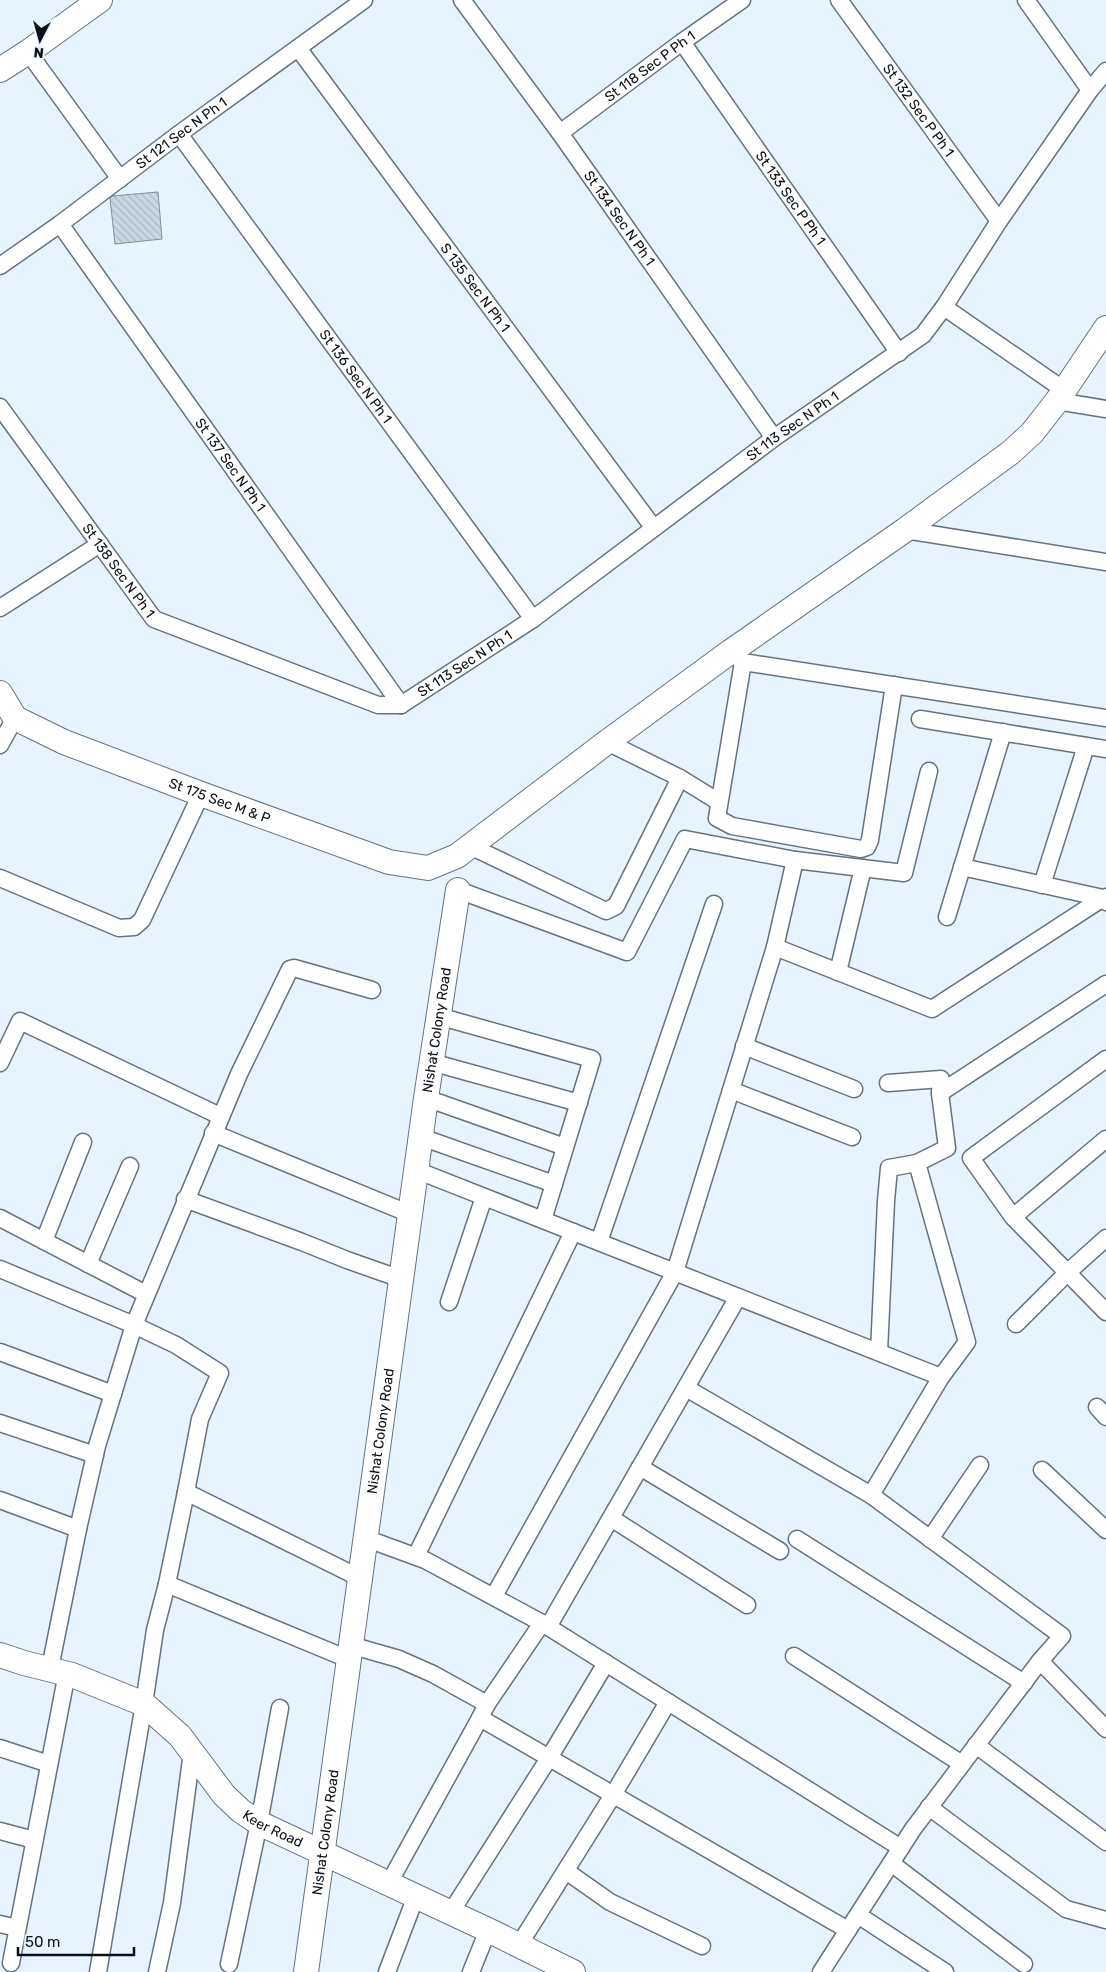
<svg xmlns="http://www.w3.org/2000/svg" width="1106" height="1972" viewBox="0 0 1106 1972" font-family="Rubik,sans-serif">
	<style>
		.building { fill: url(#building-back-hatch); stroke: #828f9c }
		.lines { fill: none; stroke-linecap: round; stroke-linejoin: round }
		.street-casing { stroke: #66737f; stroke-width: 19 }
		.secondary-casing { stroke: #66737f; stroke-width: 26 }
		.street { stroke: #fff; stroke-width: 16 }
		.secondary { stroke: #fff; stroke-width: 24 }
		.labels { text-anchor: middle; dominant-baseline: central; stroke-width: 4; stroke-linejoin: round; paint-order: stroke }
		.street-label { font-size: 14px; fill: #0b1014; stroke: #e7f3fe }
	</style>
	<defs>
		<pattern id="building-back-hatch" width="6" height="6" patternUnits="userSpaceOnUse" patternTransform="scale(1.25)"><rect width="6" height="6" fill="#cad8e6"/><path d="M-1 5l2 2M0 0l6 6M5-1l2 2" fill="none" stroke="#acb8c4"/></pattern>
	</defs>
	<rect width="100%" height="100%" fill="#e7f3fe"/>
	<path class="building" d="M158 192 162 239 115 244 110 198 113 196Z"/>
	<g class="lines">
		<defs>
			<g id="street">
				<path id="s1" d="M462 0 560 133 774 438"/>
				<path id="s2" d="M839 0 999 221"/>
				<path d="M1026 0 1090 90"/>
				<path id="s3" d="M682 42 899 353"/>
				<path id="s4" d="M298 48 653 527"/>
				<path d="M28 52 120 179"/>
				<path id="s5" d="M560 133 682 42 742 0"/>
				<path id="s6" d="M179 134 533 619"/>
				<path id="s7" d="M60 224 401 705"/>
				<path id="s8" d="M0 266 60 224 179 134 364 0"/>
				<path d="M944 307 1064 390"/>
				<path d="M1057 401 1106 409"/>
				<path id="s9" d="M0 407 154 619 378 705H401"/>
				<path d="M905 530 1106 562"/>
				<path d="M0 608 100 544"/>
				<path d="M735 655 743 662 1106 718"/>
				<path d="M743 662 717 818 732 826 861 849 867 847 870 840 894 685"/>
				<path id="s10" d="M401 705 533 619 774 438 923 335 944 307 999 221 1090 90 1106 71"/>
				<path d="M920 719 1106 749"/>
				<path d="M607 742 680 778 719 802"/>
				<path d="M0 745 15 718"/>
				<path d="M929 771 904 873 795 860 775 947 932 1009 1103 898 1106 902"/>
				<path d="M470 846 606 911 616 906 680 778"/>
				<path d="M962 867 1103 898 1106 897"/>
				<path d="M0 878 119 928 134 927 142 920 201 794"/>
				<path d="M1042 885 1086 746"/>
				<path d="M458 890 627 952 685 839 795 860"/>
				<path d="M947 917 1003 732"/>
				<path d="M838 972 863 868"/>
				<path d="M438 1016 592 1059 543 1220"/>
				<path d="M744 1046 854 1089"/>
				<path d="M1106 1059 971 1158 1013 1217 1106 1312"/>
				<path d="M431 1062 579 1103"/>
				<path d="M0 1063 20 1021 220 1116"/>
				<path d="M888 1083 941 1079 940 1093"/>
				<path d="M731 1090 852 1137"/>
				<path d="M426 1098 565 1147"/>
				<path d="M213 1133 410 1214"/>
				<path d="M421 1137 554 1184"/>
				<path d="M416 1170 941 1377 967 1342 917 1163 947 1148 940 1093 1106 984"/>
				<path d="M185 1199 302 1242 347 1260 401 1279"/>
				<path d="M1013 1217 1106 1139"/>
				<path d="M0 1218 146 1294"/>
				<path d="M44 1241 83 1142"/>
				<path d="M599 1242 714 904"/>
				<path d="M88 1264 130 1166"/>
				<path d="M0 1269 134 1325 176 1345 220 1373 200 1419 186 1492"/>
				<path d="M449 1302 484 1197"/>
				<path d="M1016 1324 1067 1273 1106 1238"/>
				<path d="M0 1352 113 1394"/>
				<path d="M879 1352 886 1201 889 1168 917 1163"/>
				<path d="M686 1388 871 1495 1062 1636 1040 1661 913 1829 821 1972"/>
				<path d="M1097 1407 1106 1417"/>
				<path d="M0 1423 95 1455"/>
				<path d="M640 1467 780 1551"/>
				<path d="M1042 1470 1106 1530"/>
				<path d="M871 1495 941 1377"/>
				<path d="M0 1500 78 1529"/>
				<path d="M611 1518 747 1605"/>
				<path d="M365 1538 425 1560 542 1623 901 1848"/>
				<path d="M797 1539 1024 1683"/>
				<path d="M930 1539 980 1465"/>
				<path d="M416 1556 573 1232"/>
				<path d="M167 1584 186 1492 360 1578"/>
				<path d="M494 1596 675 1272 775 947"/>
				<path d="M548 1627 738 1297"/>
				<path d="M350 1645 399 1659 433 1674 487 1704 480 1718 848 1930"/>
				<path d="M794 1656 962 1764"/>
				<path d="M1040 1661 1106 1729"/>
				<path d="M50 1668 78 1529 97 1446 134 1325 239 1074 290 969 294 968 372 990"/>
				<path d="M487 1704 542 1623"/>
				<path d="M976 1745 1106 1842"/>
				<path d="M0 1748 49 1764"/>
				<path d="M929 1807 1066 1909 1106 1920"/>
				<path d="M0 1831 34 1840"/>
				<path d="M891 1863 1024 1964"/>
				<path d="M566 1871 610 1902 702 1946"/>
				<path d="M389 1883 480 1718"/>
				<path d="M451 1912 549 1758 606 1663"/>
				<path d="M858 1915 945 1972"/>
				<path d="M0 1924 17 1928"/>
				<path d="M519 1945 613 1795 668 1702"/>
				<path d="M11 1963 67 1673"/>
				<path d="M229 1964 259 1823 280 1708"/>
				<path d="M98 1972 144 1704 155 1630 167 1584 348 1659"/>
				<path d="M157 1972 172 1903 192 1752"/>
				<path d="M387 1972 416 1896"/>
				<path d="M471 1972 488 1930"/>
			</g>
			<g id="secondary">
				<path d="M0 70 28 52 100 0"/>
				<path id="s11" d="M0 693 15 718 64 742 201 794 389 862 428 868 457 856 607 742 730 652 905 530 1010 453 1032 433 1057 401 1106 328"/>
				<path id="s12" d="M0 1655 24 1663 72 1675 144 1704 180 1736 224 1795 241 1811 259 1823 488 1930 573 1972"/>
				<path id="s13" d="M306 1972 426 1098 458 890"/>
			</g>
		</defs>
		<use href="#street" class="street-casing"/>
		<use href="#secondary" class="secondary-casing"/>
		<use href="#street" class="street"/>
		<use href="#secondary" class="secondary"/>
	</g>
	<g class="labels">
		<g class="street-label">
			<text stroke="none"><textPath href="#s5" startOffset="112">St 118 Sec P Ph 1</textPath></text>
			<text stroke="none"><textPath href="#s2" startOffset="136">St 132 Sec P Ph 1</textPath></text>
			<text stroke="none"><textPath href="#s8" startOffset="225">St 121 Sec N Ph 1</textPath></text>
			<text stroke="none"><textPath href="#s3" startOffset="190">St 133 Sec P Ph 1</textPath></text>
			<text stroke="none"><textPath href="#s1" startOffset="269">St 134 Sec N Ph 1</textPath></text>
			<text stroke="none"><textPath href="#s4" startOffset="298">S 135 Sec N Ph 1</textPath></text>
			<text stroke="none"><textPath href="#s6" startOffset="300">St 136 Sec N Ph 1</textPath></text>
			<text stroke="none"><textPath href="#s10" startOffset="481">St 113 Sec N Ph 1</textPath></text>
			<text stroke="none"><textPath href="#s7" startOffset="295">St 137 Sec N Ph 1</textPath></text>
			<text stroke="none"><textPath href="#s9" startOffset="202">St 138 Sec N Ph 1</textPath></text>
			<text stroke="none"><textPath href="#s10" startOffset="76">St 113 Sec N Ph 1</textPath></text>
			<text stroke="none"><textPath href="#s11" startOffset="250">St 175 Sec M &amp; P</textPath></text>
			<text stroke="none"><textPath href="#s13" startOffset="951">Nishat Colony Road</textPath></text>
			<text stroke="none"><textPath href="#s13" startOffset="546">Nishat Colony Road</textPath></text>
			<text stroke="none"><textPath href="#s12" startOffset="334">Keer Road</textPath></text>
			<text stroke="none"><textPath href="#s13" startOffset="141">Nishat Colony Road</textPath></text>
		</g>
	</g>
	<g transform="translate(40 40) rotate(186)" stroke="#e7f3fe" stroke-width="4" paint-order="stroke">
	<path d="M0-4L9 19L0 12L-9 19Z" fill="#0b1014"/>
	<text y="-8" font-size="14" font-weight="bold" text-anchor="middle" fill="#0b1014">N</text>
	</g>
	<path d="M18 1947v8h116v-8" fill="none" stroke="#0b1014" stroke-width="2.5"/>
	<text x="25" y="1947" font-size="15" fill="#0b1014" stroke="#e7f3fe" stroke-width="4" paint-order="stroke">50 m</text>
</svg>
